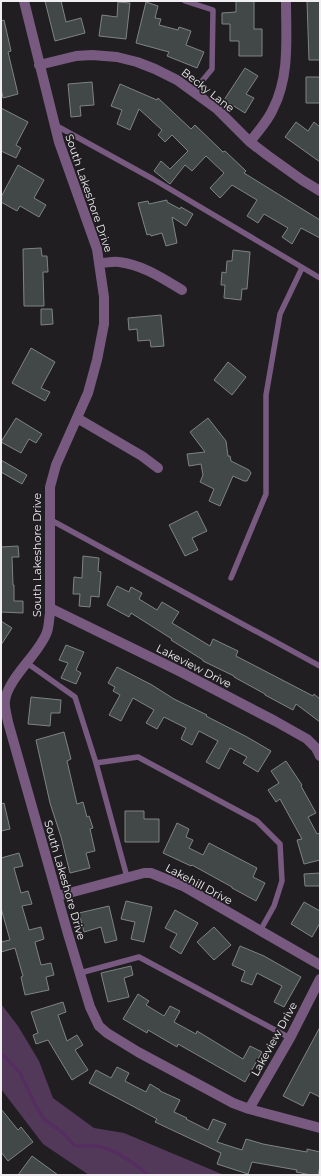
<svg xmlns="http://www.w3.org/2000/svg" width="321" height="1176" viewBox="0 0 321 1176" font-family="Montserrat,sans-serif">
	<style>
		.green { fill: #523859 }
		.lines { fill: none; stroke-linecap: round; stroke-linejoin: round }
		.stream { stroke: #552d60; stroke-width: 3 }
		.building { fill: #424847; stroke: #7e8483 }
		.lane { stroke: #785a81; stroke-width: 5.5 }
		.street { stroke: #785a81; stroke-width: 10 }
		.labels { text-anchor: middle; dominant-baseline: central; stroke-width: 3.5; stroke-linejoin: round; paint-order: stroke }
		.street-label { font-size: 11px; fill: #f0eef0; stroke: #201e21 }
	</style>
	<rect width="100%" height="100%" fill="#201e21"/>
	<path class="green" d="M1 1004 18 1026 39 1061 53 1098 94 1128 124 1133 224 1175H89L43 1144 1 1089Z"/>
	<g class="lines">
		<path class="stream" d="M1 1053 20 1073 35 1104 44 1119 63 1133 75 1146C83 1146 93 1145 101 1147 118 1151 135 1164 148 1175"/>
	</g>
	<path class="building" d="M45 1H61L66 22 81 18 85 33 55 41Z
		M236 1H254V29H262V56H239V41H230V24H222V13L236 12Z
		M307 1H320V60H309Z
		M118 2 130 3 126 39 99 36 102 15 117 17Z
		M146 2 158 6 155 18 161 19 159 25 178 30 179 27 191 31 186 45 204 52 197 68 167 56 169 52 136 43Z
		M4 20 11 51 8 52 18 94 3 98 1 88V21Z
		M245 68 258 76 246 94 254 98 245 113 224 100Z
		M306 77H320V103H306Z
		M92 82 94 105 80 106 81 116 71 117 68 84Z
		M120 84 157 100 158 98 191 129 195 125 223 152 225 151 246 171 244 173 320 220V238L301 228 292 244 282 237 288 228 264 214 258 223 247 216 257 200 232 185 220 198 210 188 224 173 206 156 192 171 185 165 170 184 154 171 161 161 170 169 188 151 172 135 165 142 158 135 162 130 139 109 130 130 117 124 122 110 111 106Z
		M1 108 28 122 16 145 21 148 16 158 1 151Z
		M296 122 308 131 314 122 320 127V162L285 137Z
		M18 165 44 180 34 198 46 205 39 217 20 206 17 211 1 202V197Z
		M167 200V202L180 209 181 207 193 214 186 226 172 217 177 243 166 246 162 233 151 236 150 234 147 235 138 203 148 201 149 204Z
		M41 248 42 256H47L48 272H43L44 306H24L23 249Z
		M233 250 250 252 247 289H242L241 300 224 298 225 285H221L222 272 226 273 227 261H232Z
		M41 309H52L53 324 41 325Z
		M161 315 164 346 151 347 150 340 138 341 137 329 129 330 128 318Z
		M31 348 55 362 41 388 50 392 45 401 12 383Z
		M228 362 246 377 232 395 214 380Z
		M16 418 42 434 36 443 29 439 21 453 1 442Z
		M208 418 226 441 228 456H230L231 461 249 470 251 473 247 481H244L233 476 220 506 209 501 214 489 200 482 203 475 201 464 189 466 187 454 205 452 190 432Z
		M1 460 27 475 22 484 1 472Z
		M197 511 207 531 192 538 198 550 185 556 169 525Z
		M18 546 19 557H12L13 585H14V601H23V613L1 612V547Z
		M83 556 99 558 98 571 101 572 99 597 91 596 90 607 79 606 80 594H73L74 577 82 578Z
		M117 586 129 592 131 587 142 593 139 599 157 610 162 602 179 612 172 623 210 646 213 639 238 651 236 656 313 696 314 694 320 699V722L296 704 293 710 265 695V694L234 677V676L203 661V660L171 640 172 639 131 613 129 617 107 605Z
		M1 621 12 628 1 645Z
		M66 645 84 652 76 670 81 673 76 684 61 678 68 663 59 660Z
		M117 667 152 685 174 699 207 715 206 716 247 737 271 751 258 772 243 763 247 757 230 748 219 769 206 762 218 741 199 731 192 745 181 739 186 728 164 717 157 729 146 723 154 710 133 698 121 721 109 715 120 695 113 691 115 687 108 683Z
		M31 697 61 700 60 713H51L50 726 28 724Z
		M64 732 71 759 67 761 77 804 83 802 87 817 89 816 93 828 90 829 95 851 86 853 90 868 70 873 61 837 50 803 36 740Z
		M286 761 302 785 301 786 316 813 308 817 317 834 320 833V860L304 864 297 840 302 839 280 799 276 802 268 790 279 783 271 771Z
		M4 803 10 829 1 831V804Z
		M125 811H144V819H159V842H125Z
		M177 823 189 829 186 837 193 840 189 848 203 855 209 843 257 868 253 877 265 883 256 901 232 888V887L192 865 191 866 163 853Z
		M19 853 23 866 14 868 21 893 28 891 32 904 22 906 29 930 41 927 44 939 35 942 41 965 51 963 54 975 46 977 49 990 25 995 21 977 23 976 15 948 1 952V942L10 940 1 908V858Z
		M320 873V886H305L304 874Z
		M126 901 152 907 144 942 131 939 135 922 121 919Z
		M304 902 320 911V923L312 937 291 924Z
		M109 906 117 940 105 943 101 927 84 932 79 913Z
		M175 910 198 923 181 954 170 947 177 934 165 928Z
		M214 927 231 945 214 960 197 942Z
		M240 946 264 956 301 977 284 1007 274 1002 282 986 257 973 252 985 241 981 245 971 232 965Z
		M131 966 133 975 124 978 129 997 108 1002 101 973Z
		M138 994 149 1001 146 1005 164 1016 170 1006 180 1011 174 1022 196 1034 197 1031 243 1059 250 1046 262 1052 245 1082 178 1044 177 1047 148 1030 147 1033 123 1019Z
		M63 1002 66 1012 58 1015 67 1041 77 1035 83 1045 75 1050 88 1070 72 1080 48 1040 36 1044 33 1035 38 1033 31 1012Z
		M320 1027V1097L310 1092 303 1106 283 1096Z
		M117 1067 129 1073 125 1081 146 1092 150 1084 160 1090V1091L180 1100 174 1112 187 1118 186 1119 208 1130 213 1119 226 1124 217 1142 242 1150 246 1139 263 1144 301 1151 307 1152V1149L320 1152V1166L318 1175H311L296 1172 297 1170 252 1162 248 1174 217 1164 221 1153 155 1122 157 1119 89 1083 96 1070 111 1078Z
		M1 1109 18 1130 21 1127 33 1142 8 1161 1 1152Z
		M32 1156 58 1175H18Z"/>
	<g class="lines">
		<path class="lane" d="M185 1 213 10 212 69 193 92
			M55 125 153 179 320 278
			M49 519 320 666
			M231 578 266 494V395L280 314 302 268
			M27 663 75 697 96 763 127 877
			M96 763 138 757 257 821 280 844 282 881 274 906 260 931
			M80 973 139 957 290 1038"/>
		<path class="street" d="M24 1 59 142 97 249 104 297V324L97 360 88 393 56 465 50 487V613C49 619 49 626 47 632 40 653 7 679 5 701 4 707 7 716 8 722L68 934 90 1007 99 1026 107 1033 138 1052 233 1103 249 1109 320 1128
			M39 65 76 56 92 55 117 57 137 62 155 69 177 80 217 109 250 142 267 155 302 180 320 191
			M250 142C258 131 268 121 273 109 290 76 286 38 286 1
			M100 263C106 263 113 261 119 262 143 265 162 278 182 290
			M77 418 142 456 158 468
			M50 608 181 672 275 721 307 739 316 748 320 756
			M58 896 144 873H151L183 886 320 965
			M249 1109 290 1038 320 979"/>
	</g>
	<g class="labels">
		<g class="street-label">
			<text transform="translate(208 90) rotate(38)">Becky Lane</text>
			<text transform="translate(89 193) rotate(71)">South Lakeshore Drive</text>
			<text transform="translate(37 555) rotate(-90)">South Lakeshore Drive</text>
			<text transform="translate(194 666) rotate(27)">Lakeview Drive</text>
			<text transform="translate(65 880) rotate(74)">South Lakeshore Drive</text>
			<text transform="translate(199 884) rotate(28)">Lakehill Drive</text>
			<text transform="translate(274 1039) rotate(-61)">Lakeview Drive</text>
		</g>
	</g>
	<rect width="321" height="1176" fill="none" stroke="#f0eef0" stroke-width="4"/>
</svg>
